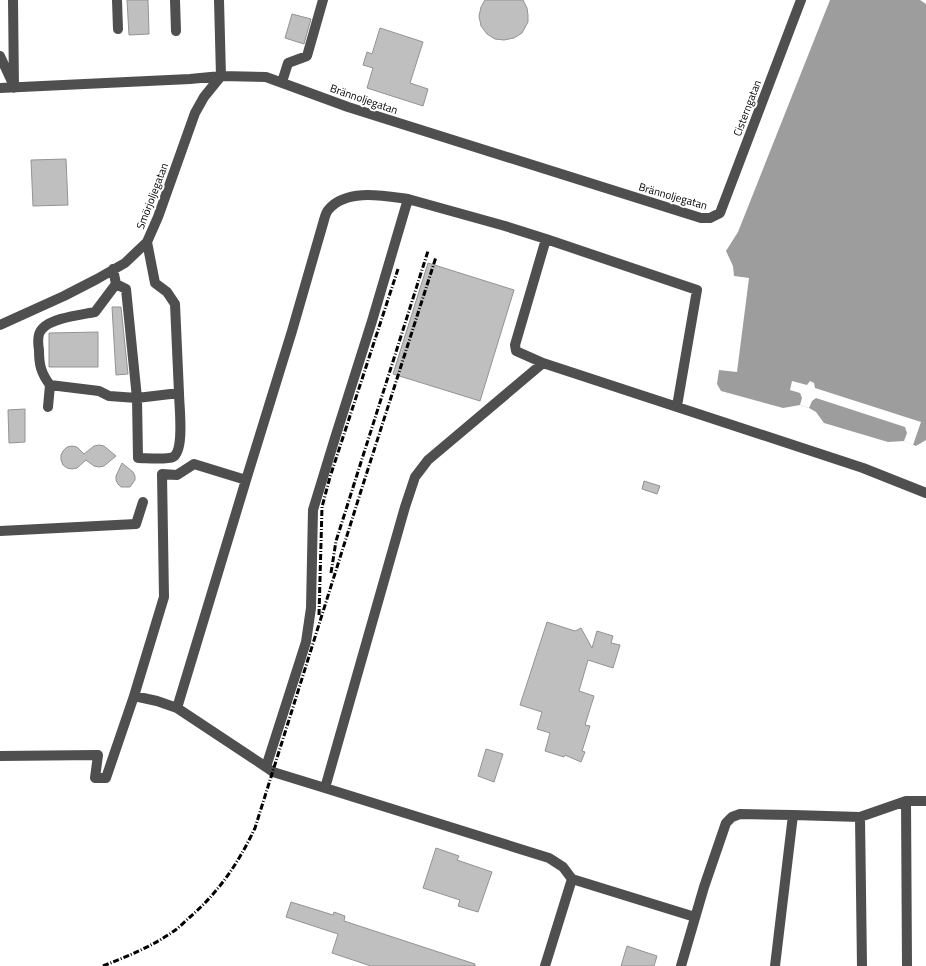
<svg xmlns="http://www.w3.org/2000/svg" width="926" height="966" viewBox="0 0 926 966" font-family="'Titillium Web',sans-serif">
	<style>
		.water { fill: #9d9d9d }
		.pier { fill: #fff }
		.building { fill: #bfbfbf; stroke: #939393 }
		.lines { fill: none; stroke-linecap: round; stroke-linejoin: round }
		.minor { stroke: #4f4f4f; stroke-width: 10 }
		.rail { stroke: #000; stroke-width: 3; stroke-dasharray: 6 2 1 2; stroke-linecap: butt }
		.labels { text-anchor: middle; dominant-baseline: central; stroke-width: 4; stroke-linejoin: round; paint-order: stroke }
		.street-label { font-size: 11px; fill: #000; stroke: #fff }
	</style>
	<rect width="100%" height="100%" fill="#fff"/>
	<path class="water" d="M830 0H920L926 4V440L916 446 904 441 888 442 824 423 816 412 809 408 800 405 783 408 721 391 717 384 719 370 737 372 749 278 734 276 733 266 726 251 738 232Z"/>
	<path class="pier" d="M792 381 807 385 810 381 814 383 815 388 921 422 913 445 904 441 907 433 905 427 816 398 812 401 809 408 800 405 802 398 800 393 790 390Z"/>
	<path class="building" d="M127 0H148L149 34 129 35Z
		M485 0H523L527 8 528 15V22L522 33 514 38 504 40 495 39 487 34 481 26 479 16 481 7Z
		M292 14 311 19 304 44 285 38Z
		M380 28 423 42 410 83 428 89 423 106 367 88 373 68 363 65 367 52 372 54Z
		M66 159 68 205 33 206 31 160Z
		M428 263 514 290 480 401 393 374Z
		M112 307H121L128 374 116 375Z
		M98 332V367H49V333Z
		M25 409V442L9 443 8 410Z
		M99 445 104 446 116 456 104 466 99 467 94 466 86 460 77 468 72 469 67 468 63 465 61 460V455L63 451 67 447 72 446 77 447 84 454 94 446Z
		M122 463 133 472 135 476V480L130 487H121L118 484 116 480V476Z
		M644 481 660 486 657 494 642 489Z
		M547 622 575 631 581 628 592 648 597 631 613 636 611 643 620 645 613 668 588 660 579 691 594 696 585 725 590 726 582 751 585 752 581 762 565 755 564 757 545 751 550 733 537 729 542 712 520 705Z
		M486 749 503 754 494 782 478 776Z
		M436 848 459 856 457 860 492 872 478 912 458 906 460 900 423 888Z
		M291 902 333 915 334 912 345 916 344 921 475 964V966H371L332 953 338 934 286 917Z
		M627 946 657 956 654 966H621Z"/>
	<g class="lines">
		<path class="minor" d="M13 0 14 88
			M117 0 118 29
			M175 0 176 31
			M0 56 13 84
			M282 82 288 63 307 56 323 0
			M0 88 190 79 221 76 266 77 348 107 701 218H710L720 213 801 0
			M546 239 697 290 677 406
			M147 242 155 283 167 292 175 304 179 393 137 398 138 458C146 458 167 460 173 457 185 450 179 406 179 393
			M113 269 116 284 95 312C80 315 51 318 42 329 37 334 38 344 39 350 39 365 41 373 50 385L99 391 109 396 137 398 126 289 116 284
			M0 325 64 296 97 279 125 263 147 242 158 217 195 113 204 97 221 76 219 0
			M48 407 50 385
			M246 480 292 331 324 220C325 216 327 211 329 209 347 188 385 196 408 199
			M0 531 136 524 143 502
			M134 696 164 597 162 474 177 475 194 464 246 480 177 708
			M0 756 98 755 95 778H106L134 696 157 701 177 708 266 767
			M325 788 273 772 266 767 306 642 311 608 313 510 335 438 372 321 408 199 505 226 546 239 515 345 516 351 543 363
			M793 815 860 817 906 801
			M860 817 862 966
			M572 879 695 917
			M545 966 572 879 563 867 549 858 325 788 405 507 415 477 428 460 543 363 863 468 926 493
			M681 966 704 887 726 823 732 817 740 814 793 815 775 966
			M907 966 906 801H926"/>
		<path class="rail" d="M331 573 336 541 428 251
			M319 615 322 507 330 477 398 269
			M103 966C128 956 153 946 174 931 180 927 185 921 190 917 219 892 239 862 255 828L360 494 436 257"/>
	</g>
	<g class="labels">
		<g class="street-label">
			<text transform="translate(364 99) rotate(19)">Brännoljegatan</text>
			<text transform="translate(747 108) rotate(-69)">Cisterngatan</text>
			<text transform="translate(152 196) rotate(-69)">Smörjoljegatan</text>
			<text transform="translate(673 196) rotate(16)">Brännoljegatan</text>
		</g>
	</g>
</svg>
